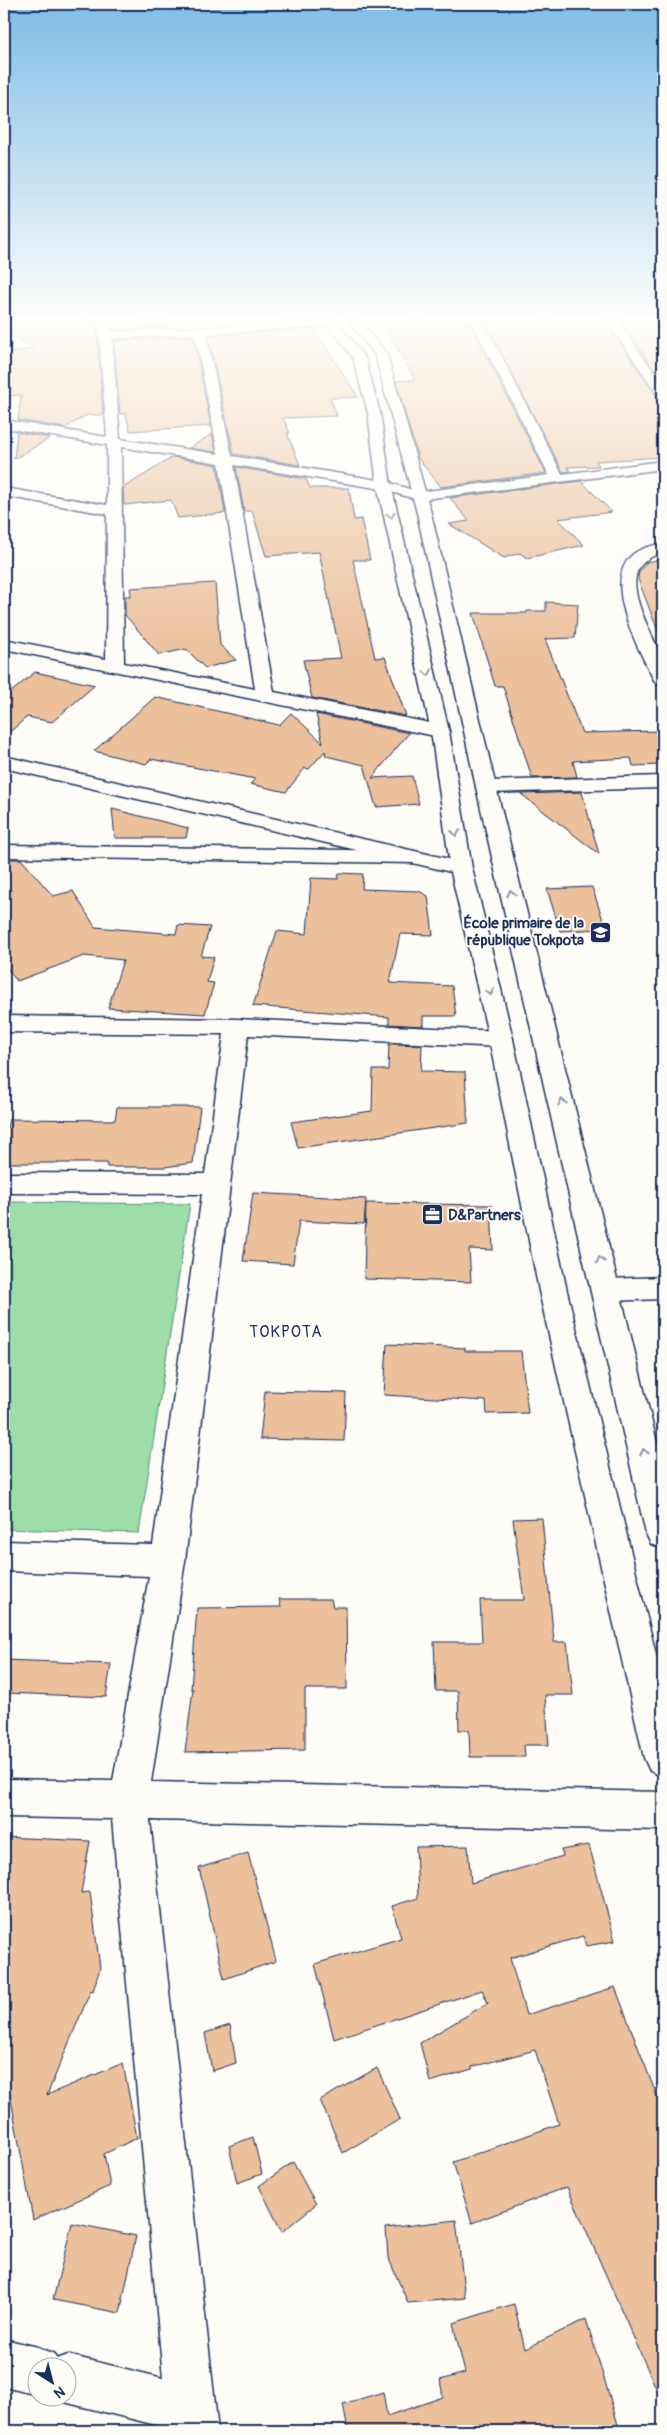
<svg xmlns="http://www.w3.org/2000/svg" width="667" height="2435" viewBox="0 0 667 2435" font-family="Pangolin,sans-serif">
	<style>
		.green { fill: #9ddea8; stroke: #5c8683 }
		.building { fill: #ebc09b; stroke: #1b2f5e }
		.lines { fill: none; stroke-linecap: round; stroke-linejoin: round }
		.minor-casing { stroke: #1b2f5e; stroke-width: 3 }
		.tertiary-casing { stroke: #1b2f5e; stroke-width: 3 }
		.minor { fill: #fdfcf7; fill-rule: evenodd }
		.tertiary { fill: #fdfcf7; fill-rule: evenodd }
		.oneway { stroke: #8c96aa }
		.labels { text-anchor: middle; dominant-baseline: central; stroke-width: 4; stroke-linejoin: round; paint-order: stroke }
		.poi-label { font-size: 15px; font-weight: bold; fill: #1b2f5e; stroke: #fdfcf7; text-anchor: end }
		.neighbourhood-label { font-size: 16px; letter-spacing: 1px; fill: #1b2f5e; stroke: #fdfcf7 }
	</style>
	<rect width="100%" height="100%" fill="#fdfcf7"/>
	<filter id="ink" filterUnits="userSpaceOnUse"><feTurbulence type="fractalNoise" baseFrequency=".02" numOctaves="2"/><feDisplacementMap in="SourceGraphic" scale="10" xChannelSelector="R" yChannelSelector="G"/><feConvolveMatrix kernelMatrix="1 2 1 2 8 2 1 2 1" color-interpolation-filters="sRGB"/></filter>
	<g filter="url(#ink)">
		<path class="green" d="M4 1202 190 1204 139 1533 4 1529Z"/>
		<path class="building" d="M13 321H96L103 415H87L65 428 18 420 21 395 4 396V354L34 348 7 332 26 328Z
			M111 321H179V327L113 330Z
			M382 321H468L546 473 441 487 418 458 396 381 415 380Z
			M484 321H605L657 397 663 399V457L596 461 599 466 567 467 571 471 563 472Z
			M621 321H663V382Z
			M314 329 358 397 330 398 337 416 283 418 290 433H287L300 465 234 454 208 336Z
			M193 336 211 426 130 431 126 414H120L114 341Z
			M17 432 50 438 14 459Z
			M212 434 216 452 189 448Z
			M173 457 217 465 225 513 178 518 171 500 124 505 123 488Z
			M236 467 306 479 310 488H349L354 520 361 519 370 560H353L375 658 385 657 406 716 312 698 303 660 341 658 319 552 266 556 252 511H244Z
			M581 481 612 512 558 519 584 545 527 558 520 553 504 558 449 524 469 521 450 498Z
			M663 559V639H661L638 579 639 572 647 562Z
			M215 583 220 645 236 660 205 668 186 649 159 655 125 615V596H131L130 588Z
			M546 602 578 604 575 638 545 639 582 733 658 731 663 744V765L633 766 631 758 573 761 577 777 532 778 503 686H495L473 613H527V611H546Z
			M35 672 95 685 52 722 27 717 4 737V698Z
			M155 697 279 725 291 713 323 743 316 714 409 733 372 778 412 776 419 804 376 807 364 765 326 756 325 751 309 769 305 768 286 792 250 784 255 779 151 759 146 764 94 751Z
			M582 792 599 854 521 794Z
			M112 809 188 828 186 838H115Z
			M4 859H21L53 896 73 891 95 927 176 934 178 925 210 927 201 956 214 957 207 982 214 983 205 1014 108 1008 123 960 84 956 17 981 4 965Z
			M339 873 363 874 362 889 419 891 428 896 433 935 400 934 390 983 452 986 456 1016H423V1026L389 1024V1017L253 1006 277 931 307 934 311 878 338 879Z
			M592 887 606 929 560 931 547 889Z
			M389 1044 422 1045 421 1071 465 1072 468 1123 298 1148 291 1122 372 1111 373 1070H388Z
			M117 1107H200L193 1163 164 1167H107V1163H4V1139L9 1119 115 1120Z
			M253 1193 366 1199 364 1224 299 1221 293 1264 243 1261Z
			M366 1203 491 1205 493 1250 469 1249 471 1282 364 1279Z
			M387 1344 465 1348V1351H521L528 1413 487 1414 486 1401 384 1395Z
			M265 1391 346 1393 344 1441 260 1439Z
			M542 1518 554 1642H567L573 1695H545L549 1745H524L525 1757H470L469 1730H459L458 1691H436L434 1642H482L480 1600H524L513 1519Z
			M279 1599H331L333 1607H346L347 1689H305V1750L185 1752 193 1689H191L197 1608 281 1607Z
			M4 1660 111 1664 106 1697 4 1693Z
			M4 1837 90 1841 81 1893 90 1892 100 1968 93 1991 91 1990 47 2095 123 2063 137 2138 104 2154 110 2186 33 2220 10 2094 4 2096Z
			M589 1845 615 1941 586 1946 583 1936 510 1958 526 2015 615 1987 663 2112V2404L567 2187 472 2223 453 2162 559 2124 535 2050 472 2067V2069L430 2082 420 2043 488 2003 482 1990 334 2039 315 1964 401 1938 392 1906 418 1898 416 1847 468 1846 471 1883 563 1856 561 1850Z
			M248 1853 276 1961 224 1979 199 1868Z
			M230 2025 236 2063 212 2071 205 2033Z
			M377 2068 400 2119 343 2153 320 2100Z
			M253 2137 262 2174 237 2183 229 2146Z
			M293 2162 316 2204 282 2232 259 2186Z
			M456 2220 465 2298 408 2303 388 2257 386 2228Z
			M72 2223 136 2236 120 2313 53 2300Z
			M514 2304 525 2349 586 2319 620 2431H348L343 2404 383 2392 387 2416 443 2397 440 2380 465 2373 453 2323Z"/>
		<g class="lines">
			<defs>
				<path id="minor" d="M98 321H109L111 332 336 321V325L332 326 206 334 232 456 384 481 419 492 549 475 478 334 470 321H481L490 334 562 474 663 461V469L418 500 382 489 234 465 274 692 440 725 447 727 449 731 447 735 440 737 4 649V639L106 659 107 514 4 496V488L107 505V445L4 428V420L107 437ZM195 334 218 454 120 439 112 339ZM121 447 219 463 255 689 124 663Z
					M607 321H618L663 385V397L659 396Z
					M663 543V553C606 566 653 630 663 662 665 669 663 679 663 685L657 684 654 680C640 652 602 584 631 556 639 548 652 546 663 543Z
					M663 776V788L486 793 479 791 476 787 479 783 486 781Z
					M4 845 413 851 420 853 423 857 420 861 413 863 4 857Z
					M4 1016 237 1019 501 1031 510 1033 513 1039 510 1045 501 1047 248 1035 185 1561 151 1782 663 1792V1830L150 1820 218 2431H168V2428L68 2403 54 2398H68V2368H38V2395L4 2387V2339L38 2347 55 2354 57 2359 68 2355 163 2378 112 1819 4 1817V1779L113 1781 149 1576 4 1571V1541L153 1545 202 1194 4 1193V1173L205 1174 224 1034 4 1032Z
					M663 1277V1299L607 1301 597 1298 593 1290 597 1282 607 1279Z"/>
				<path id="tertiary" d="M326 321H337L365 358 380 413 391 485 449 731 472 868 513 1039 567 1291 663 1683V1777L650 1771 644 1758 539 1291 489 1039 451 872 4 768V756L449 859 431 731 377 485 368 413 353 358Z
					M349 321H360L387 354 431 513 496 787 663 1467V1549L651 1544 646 1534 476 787 417 513 375 355Z"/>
			</defs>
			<use href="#minor" class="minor-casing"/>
			<use href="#tertiary" class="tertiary-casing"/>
			<use href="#minor" class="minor"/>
			<use href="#tertiary" class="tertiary"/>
		</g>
		<defs><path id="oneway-chevron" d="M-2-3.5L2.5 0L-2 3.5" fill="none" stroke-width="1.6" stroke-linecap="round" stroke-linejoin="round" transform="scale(1.25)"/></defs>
		<g class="oneway">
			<use href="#oneway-chevron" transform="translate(391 515) rotate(76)"/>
			<use href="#oneway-chevron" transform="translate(428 673) rotate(78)"/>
			<use href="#oneway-chevron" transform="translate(456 833) rotate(83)"/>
			<use href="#oneway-chevron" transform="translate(511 893) rotate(-103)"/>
			<use href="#oneway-chevron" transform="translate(490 992) rotate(77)"/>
			<use href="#oneway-chevron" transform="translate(562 1102) rotate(-103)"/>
			<use href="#oneway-chevron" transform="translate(600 1260) rotate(-103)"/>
			<use href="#oneway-chevron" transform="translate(644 1452) rotate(-103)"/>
		</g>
	</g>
	<linearGradient id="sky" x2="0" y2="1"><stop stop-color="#7fbde6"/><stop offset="0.48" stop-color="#fefefb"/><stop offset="1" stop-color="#fefefb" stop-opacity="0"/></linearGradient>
	<rect width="667" height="662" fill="url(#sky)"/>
	<defs>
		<symbol id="school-square" viewBox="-11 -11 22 22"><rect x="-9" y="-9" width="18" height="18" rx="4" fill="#1b2f5e" stroke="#fdfcf7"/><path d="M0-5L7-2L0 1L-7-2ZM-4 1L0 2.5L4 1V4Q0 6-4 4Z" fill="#fff"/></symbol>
		<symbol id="office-square" viewBox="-11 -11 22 22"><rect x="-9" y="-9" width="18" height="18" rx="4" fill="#1b2f5e" stroke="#fdfcf7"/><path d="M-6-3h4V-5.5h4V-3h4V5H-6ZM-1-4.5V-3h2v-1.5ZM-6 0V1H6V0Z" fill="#fff"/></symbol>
	</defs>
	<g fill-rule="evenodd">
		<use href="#school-square" x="588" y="920" width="25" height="25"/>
		<use href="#office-square" x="420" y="1202" width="25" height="25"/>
	</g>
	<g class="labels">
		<g class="poi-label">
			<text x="584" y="923">École primaire de la<tspan x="584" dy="17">république Tokpota</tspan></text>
			<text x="448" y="1215" text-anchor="start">D&amp;Partners</text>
		</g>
		<g class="neighbourhood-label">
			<text x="286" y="1332">TOKPOTA</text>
		</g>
	</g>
	<rect width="667" height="2435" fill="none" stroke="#fdfcf7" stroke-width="20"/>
	<rect x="10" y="10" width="647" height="2415" fill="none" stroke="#1b2f5e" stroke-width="2" filter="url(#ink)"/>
	<g transform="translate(52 2382) rotate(144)"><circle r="24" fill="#fdfcf7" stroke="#a3aaba"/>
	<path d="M0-4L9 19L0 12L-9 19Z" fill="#1b2f5e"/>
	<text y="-8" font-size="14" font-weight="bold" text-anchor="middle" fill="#1b2f5e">N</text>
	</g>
</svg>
